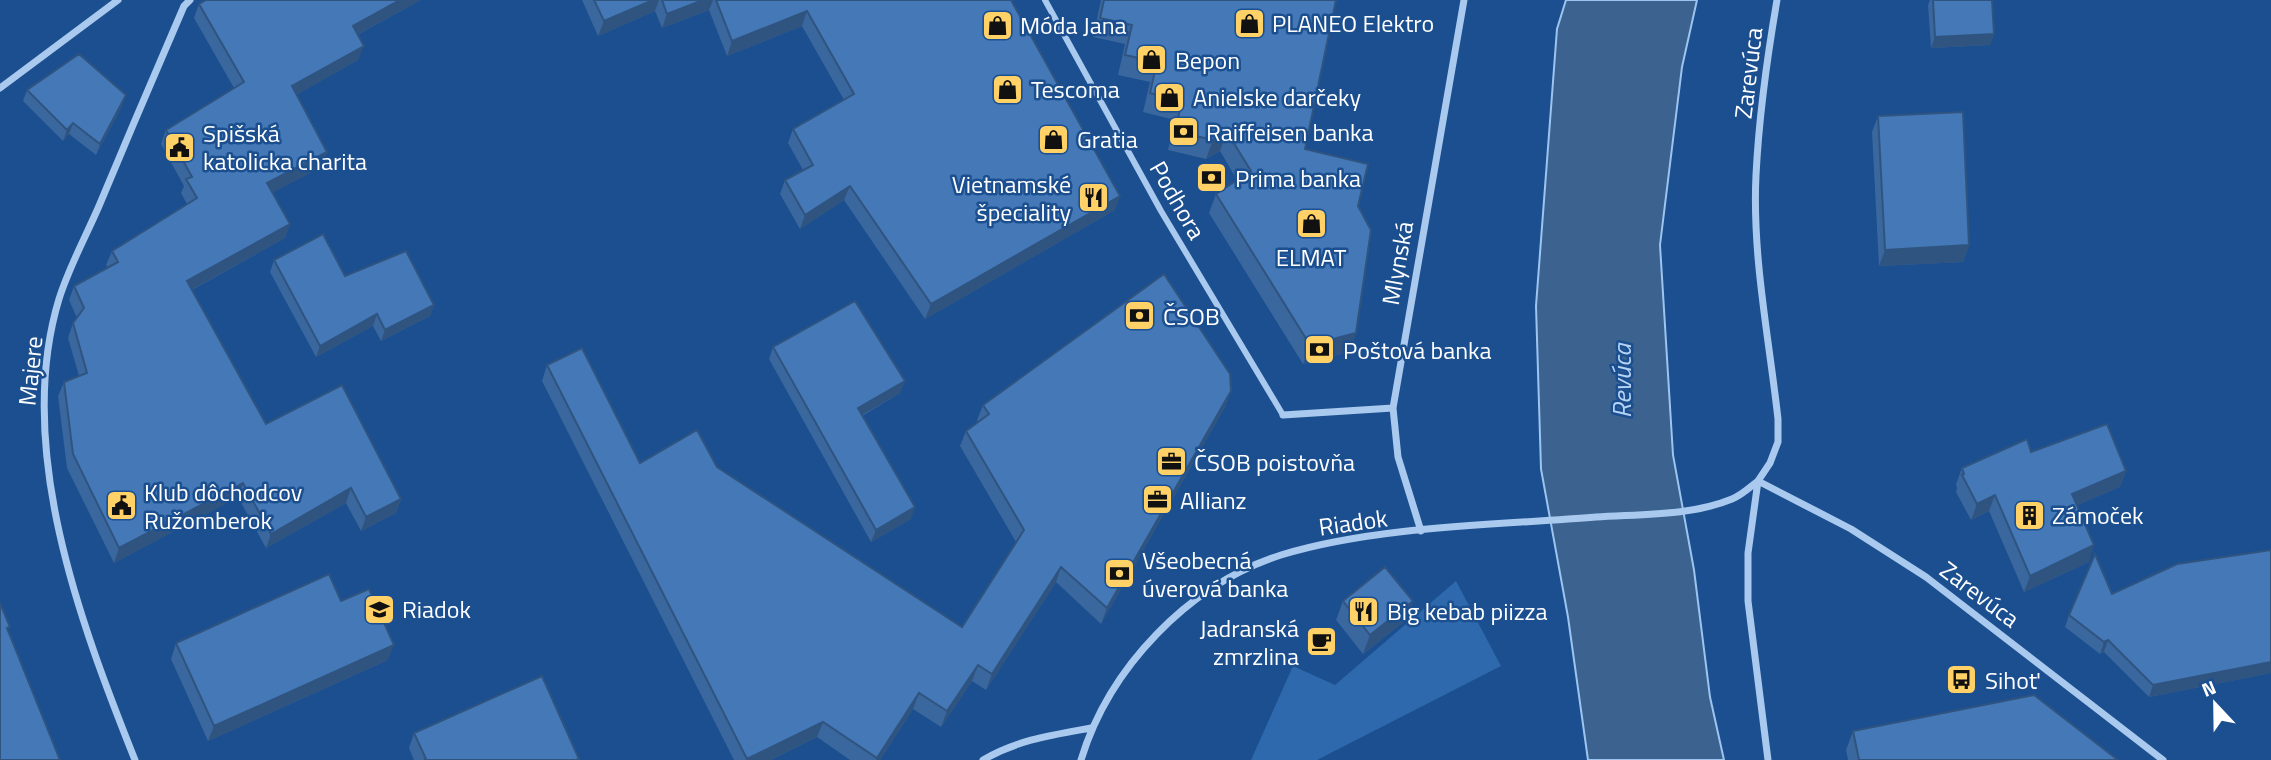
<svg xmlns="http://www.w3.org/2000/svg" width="2271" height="760" viewBox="0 0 2271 760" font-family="'Titillium Web',sans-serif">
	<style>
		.green { fill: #2e69ad }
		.water { fill: #3c6290; stroke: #9cc4f0; stroke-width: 2 }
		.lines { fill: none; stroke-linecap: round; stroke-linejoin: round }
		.pedestrian { stroke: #a9c9ee; stroke-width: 6 }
		.minor { stroke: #a9c9ee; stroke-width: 7 }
		.wall { fill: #3a679d }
		.shaded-wall { fill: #305480 }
		.building { fill: #4478b7; stroke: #305480; stroke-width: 2 }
		.labels { text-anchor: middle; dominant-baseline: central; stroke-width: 5; stroke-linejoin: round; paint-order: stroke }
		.poi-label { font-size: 24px; fill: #fff; stroke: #1b4f8f; text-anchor: start }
		.street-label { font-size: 24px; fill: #fff; stroke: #1b4f8f }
		.water-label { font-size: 26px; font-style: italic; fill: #b5d3f5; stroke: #1b4f8f }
	</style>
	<rect width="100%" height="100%" fill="#1b4f8f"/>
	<path class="green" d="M1456 581 1501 666 1317 760H1251L1293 666 1335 685Z"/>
	<path class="water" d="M1566 0H1697L1682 67 1660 245 1673 455 1694 570 1710 697 1724 760H1588L1568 617 1541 469 1536 306 1557 29Z"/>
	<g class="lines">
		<path class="pedestrian" d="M1045 0 1161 211 1283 415"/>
		<path class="minor" d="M0 88 118 0
			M1283 415 1393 408
			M1758 481 1851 529 1926 577 2163 760
			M1421 531 1398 457 1393 408 1464 0
			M135 760C80 622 14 447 59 299 69 267 86 236 99 206 127 139 155 73 184 6L190 0
			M983 760C1017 740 1052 735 1091 728
			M1081 760C1109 668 1188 585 1281 555 1376 526 1497 525 1596 517 1641 514 1691 516 1732 499 1742 495 1750 487 1758 481
			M1768 760 1748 601V553L1758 481 1770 463 1778 442V419C1769 338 1752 256 1756 175 1759 116 1767 58 1777 0"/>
	</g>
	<path class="wall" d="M421 0 357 35 358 60 296 95 327 152 322 167 272 192 290 224 285 238 192 290 266 424 401 499 396 513 361 531 346 503 266 548 238 497 114 563 67 468 58 396 64 382 79 376 68 338 73 323 77 318 69 300 74 286 108 267 106 265 112 251 187 204 181 193 184 186 161 144 166 130 234 88 194 18 199 4Z
		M582 0H1011L1115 210 925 319 844 200 800 229 780 194 785 180 803 170 788 143 793 129 844 100 802 26 727 56 709 10 662 28 655 11 598 36Z
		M1101 0H1336L1305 149 1358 206 1356 333 1349 352 1303 364 1209 213 1216 194 1237 180 1220 151 1206 159 1168 150 1175 120 1143 112 1150 82 1118 75 1125 44 1093 37Z
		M1930 0H1992L1994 34 1990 45 1931 48 1928 5Z
		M27 90 122 106 96 155 69 134 63 141 23 101Z
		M1878 116 1969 245 1963 262 1879 266 1872 132Z
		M274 260 345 276 434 305 430 316 381 341 373 326 316 357 270 272Z
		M773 347 905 381 900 393 862 416 911 519 871 542 769 359Z
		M547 365 640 463 717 467 962 627 1016 542 960 446 966 431 978 422 977 420 983 405 1231 391 1225 407 1101 624 1056 582 986 690 972 681 941 727 913 709 880 760H850L817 737 771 760H734L542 381Z
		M2031 452 2126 471 2120 487 2077 505 2089 562 2024 592 1989 511 1971 520 1956 492 1957 488 1956 484 1962 468Z
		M2271 550V673L2149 697 2104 652 2100 654 2065 627 2069 615Z
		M341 601 388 660 208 741 171 659 176 643Z
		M1343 601H1413L1406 620 1363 654 1336 620Z
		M1853 731 2118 760H1848L1846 750Z
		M414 733 579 759V760H414L409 748Z"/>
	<path class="shaded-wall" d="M400 0H421L347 40 353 26Z
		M653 0H659L655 11 598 36 604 21Z
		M703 0H713L709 10 662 28 667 14Z
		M807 11 802 26 727 56 732 41Z
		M1994 34 1990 45 1931 48 1935 37Z
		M364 46 358 60 286 101 292 86Z
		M126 95 122 106 96 155 100 144Z
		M73 123 69 134 63 141 67 130Z
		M1227 132 1220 151 1206 159 1213 140Z
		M327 152 322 167 262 198 267 183Z
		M850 186 844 200 800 229 805 215Z
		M1120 196 1115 210 925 319 931 304Z
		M290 224 285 238 182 295 187 281Z
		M1969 245 1963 262 1879 266 1885 250Z
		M434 305 430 316 381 341 385 330Z
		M377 314 373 326 316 357 320 346Z
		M1356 333 1349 352 1303 364 1310 345Z
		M905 381 900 393 853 420 858 408Z
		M1231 391 1225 407 1101 624 1107 608Z
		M2126 471 2120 487 2066 510 2072 494Z
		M243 483 238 497 114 563 119 548Z
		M351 488 346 503 266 548 271 534Z
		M1995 495 1989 511 1971 520 1977 504Z
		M401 499 396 513 361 531 366 517Z
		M915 507 911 519 871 542 876 530Z
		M2094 545 2089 562 2024 592 2030 576Z
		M1061 567 1056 582 986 690 992 674Z
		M1413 601 1406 620 1363 654 1370 635Z
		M2108 640 2104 652 2100 654 2104 642Z
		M394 645 388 660 208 741 214 726Z
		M2271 662V673L2149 697 2153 685Z
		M978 665 972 681 941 727 947 711Z
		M919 693 913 709 880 760H876Z
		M823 722 817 737 771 760H747Z"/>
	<path class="building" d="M206 0H400L353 26 364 46 292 86 327 152 267 183 290 224 187 281 266 424 342 385 401 499 366 517 351 488 271 534 243 483 119 548 73 454 64 382 87 373 73 323 84 308 74 286 118 262 112 251 197 198 186 179 192 177 166 130 244 82 199 4Z
		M594 0H653L604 21Z
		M662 0H703L667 14Z
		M716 0H1011L1120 196 931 304 850 186 805 215 785 180 813 165 793 129 854 94 807 11 732 41Z
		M1104 0H1336L1305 149 1368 164 1358 206 1371 230 1356 333 1310 345 1216 194 1251 171 1227 132 1213 140 1175 131 1182 101 1150 93 1157 62 1125 55 1132 25 1100 18Z
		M1933 0H1992L1994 34 1935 37Z
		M79 54 126 95 100 144 73 123 67 130 27 90Z
		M1963 112 1969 245 1885 250 1878 116Z
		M323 234 345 276 406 251 434 305 385 330 377 314 320 346 274 260Z
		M1164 274 1230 374 1231 391 1107 608 1061 567 992 674 978 665 947 711 919 693 877 758 823 722 747 759 547 365 582 348 640 463 697 430 717 467 962 627 1024 530 966 431 989 414 983 405Z
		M855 301 905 381 858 408 915 507 876 530 773 347Z
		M2107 424 2126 471 2072 494 2094 545 2030 576 1995 495 1977 504 1962 475 1964 474 1962 468 2027 439 2031 452Z
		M2271 550V662L2153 685 2108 640 2104 642 2069 615 2095 554 2112 594 2177 564Z
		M1385 567 1413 601 1370 635 1343 601Z
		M329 574 341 601 369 589 394 645 214 726 176 643Z
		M0 603 10 627 7 628 60 760H0Z
		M542 676 579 759 576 760H424L426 759 414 733Z
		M2034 695 2118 760H1859L1853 731Z"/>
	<defs>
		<symbol id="shop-square" viewBox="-11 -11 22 22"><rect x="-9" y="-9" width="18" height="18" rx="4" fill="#ffd166" stroke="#1b4f8f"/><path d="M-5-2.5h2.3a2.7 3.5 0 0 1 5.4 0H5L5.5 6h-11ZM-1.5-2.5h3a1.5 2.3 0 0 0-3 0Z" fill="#111"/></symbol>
		<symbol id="bank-square" viewBox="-11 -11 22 22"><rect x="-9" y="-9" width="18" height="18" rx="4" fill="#ffd166" stroke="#1b4f8f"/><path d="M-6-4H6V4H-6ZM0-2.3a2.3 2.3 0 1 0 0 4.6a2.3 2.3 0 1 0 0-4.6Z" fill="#111"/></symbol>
		<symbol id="civic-square" viewBox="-11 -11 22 22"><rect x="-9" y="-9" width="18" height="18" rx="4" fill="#ffd166" stroke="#1b4f8f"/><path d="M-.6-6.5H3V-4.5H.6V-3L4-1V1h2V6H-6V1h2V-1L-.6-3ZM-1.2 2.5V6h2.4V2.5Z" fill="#111"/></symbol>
		<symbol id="restaurant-square" viewBox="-11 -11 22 22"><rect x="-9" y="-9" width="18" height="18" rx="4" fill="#ffd166" stroke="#1b4f8f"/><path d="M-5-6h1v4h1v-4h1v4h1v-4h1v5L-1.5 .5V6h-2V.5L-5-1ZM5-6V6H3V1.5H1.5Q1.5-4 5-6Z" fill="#111"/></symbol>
		<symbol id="office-square" viewBox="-11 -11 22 22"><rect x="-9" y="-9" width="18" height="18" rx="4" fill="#ffd166" stroke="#1b4f8f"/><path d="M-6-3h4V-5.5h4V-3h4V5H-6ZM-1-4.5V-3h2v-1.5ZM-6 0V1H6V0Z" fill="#111"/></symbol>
		<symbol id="building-square" viewBox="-11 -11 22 22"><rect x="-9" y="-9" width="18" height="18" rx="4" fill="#ffd166" stroke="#1b4f8f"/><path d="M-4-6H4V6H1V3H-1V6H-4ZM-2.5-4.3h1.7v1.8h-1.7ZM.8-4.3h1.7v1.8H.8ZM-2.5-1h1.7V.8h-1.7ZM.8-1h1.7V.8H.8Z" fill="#111"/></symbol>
		<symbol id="school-square" viewBox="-11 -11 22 22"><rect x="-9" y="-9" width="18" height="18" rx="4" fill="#ffd166" stroke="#1b4f8f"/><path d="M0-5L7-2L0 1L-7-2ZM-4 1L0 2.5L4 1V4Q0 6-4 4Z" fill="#111"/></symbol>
		<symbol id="cafe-square" viewBox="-11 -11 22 22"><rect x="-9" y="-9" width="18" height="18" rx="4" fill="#ffd166" stroke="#1b4f8f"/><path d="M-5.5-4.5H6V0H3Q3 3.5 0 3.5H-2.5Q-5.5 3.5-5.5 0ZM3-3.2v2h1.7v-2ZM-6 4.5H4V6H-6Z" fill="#111"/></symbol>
		<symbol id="bus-square" viewBox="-11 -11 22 22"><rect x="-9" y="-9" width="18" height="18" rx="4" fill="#ffd166" stroke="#1b4f8f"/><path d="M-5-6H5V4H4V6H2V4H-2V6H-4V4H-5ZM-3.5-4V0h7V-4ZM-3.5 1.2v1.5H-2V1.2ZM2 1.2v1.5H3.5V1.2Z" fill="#111"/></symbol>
	</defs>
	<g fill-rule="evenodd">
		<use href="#shop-square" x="1232" y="6" width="35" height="35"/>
		<use href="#shop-square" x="980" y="8" width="35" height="35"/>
		<use href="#shop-square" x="1134" y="42" width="35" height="35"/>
		<use href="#shop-square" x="990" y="72" width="35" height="35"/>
		<use href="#shop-square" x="1152" y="80" width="35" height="35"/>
		<use href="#bank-square" x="1166" y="114" width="35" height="35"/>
		<use href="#shop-square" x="1036" y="122" width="35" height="35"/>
		<use href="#civic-square" x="162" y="130" width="35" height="35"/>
		<use href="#bank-square" x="1194" y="160" width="35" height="35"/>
		<use href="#restaurant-square" x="1076" y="180" width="35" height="35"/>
		<use href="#shop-square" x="1294" y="206" width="35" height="35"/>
		<use href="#bank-square" x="1122" y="298" width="35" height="35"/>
		<use href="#bank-square" x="1302" y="332" width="35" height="35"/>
		<use href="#office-square" x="1154" y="444" width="35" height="35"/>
		<use href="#office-square" x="1140" y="482" width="35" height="35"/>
		<use href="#civic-square" x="104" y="488" width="35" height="35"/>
		<use href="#building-square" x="2012" y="498" width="35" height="35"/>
		<use href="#bank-square" x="1102" y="556" width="35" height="35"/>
		<use href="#school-square" x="362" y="592" width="35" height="35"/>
		<use href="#restaurant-square" x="1346" y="594" width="35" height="35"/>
		<use href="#cafe-square" x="1304" y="624" width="35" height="35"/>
		<use href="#bus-square" x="1944" y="662" width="35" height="35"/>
	</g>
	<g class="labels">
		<g class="poi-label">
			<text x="1272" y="23">PLANEO Elektro</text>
			<text x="1020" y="25">Móda Jana</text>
			<text x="1175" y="60">Bepon</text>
			<text x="1031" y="89">Tescoma</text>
			<text x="1193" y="97">Anielske darčeky</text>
			<text x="1206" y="132">Raiffeisen banka</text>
			<text x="203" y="133">Spišská<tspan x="203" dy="28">katolicka charita</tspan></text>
			<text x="1077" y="139">Gratia</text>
			<text x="1235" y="178">Prima banka</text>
			<text x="1071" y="184" text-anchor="end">Vietnamské<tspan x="1071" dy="28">špeciality</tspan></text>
			<text x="1311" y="257" text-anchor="middle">ELMAT</text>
			<text x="1163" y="316">ČSOB</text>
			<text x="1343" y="350">Poštová banka</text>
			<text x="1194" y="462">ČSOB poistovňa</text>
			<text x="144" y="492">Klub dôchodcov<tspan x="144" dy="28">Ružomberok</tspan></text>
			<text x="1180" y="500">Allianz</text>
			<text x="2052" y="515">Zámoček</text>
			<text x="1142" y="560">Všeobecná<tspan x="1142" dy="28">úverová banka</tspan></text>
			<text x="402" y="609">Riadok</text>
			<text x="1387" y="611">Big kebab piizza</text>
			<text x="1299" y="628" text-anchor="end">Jadranská<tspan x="1299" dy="28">zmrzlina</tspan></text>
			<text x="1985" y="680">Sihoť</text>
		</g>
		<g class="street-label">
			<text transform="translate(1748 73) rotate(-83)">Zarevúca</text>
			<text transform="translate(1178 200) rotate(60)">Podhora</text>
			<text transform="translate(1397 263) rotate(-80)">Mlynská</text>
			<text transform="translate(30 371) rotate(-84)">Majere</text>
			<text transform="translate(1353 522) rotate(-8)">Riadok</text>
			<text transform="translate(1980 594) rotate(37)">Zarevúca</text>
		</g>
		<g class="water-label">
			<text transform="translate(1621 381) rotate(-90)">Revúca</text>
		</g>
	</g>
	<g transform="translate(2215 704) rotate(338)" stroke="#1b4f8f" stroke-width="5" paint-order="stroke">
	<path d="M0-5L12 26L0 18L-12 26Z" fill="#ffffff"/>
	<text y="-10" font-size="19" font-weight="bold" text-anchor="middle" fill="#ffffff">N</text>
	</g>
</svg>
